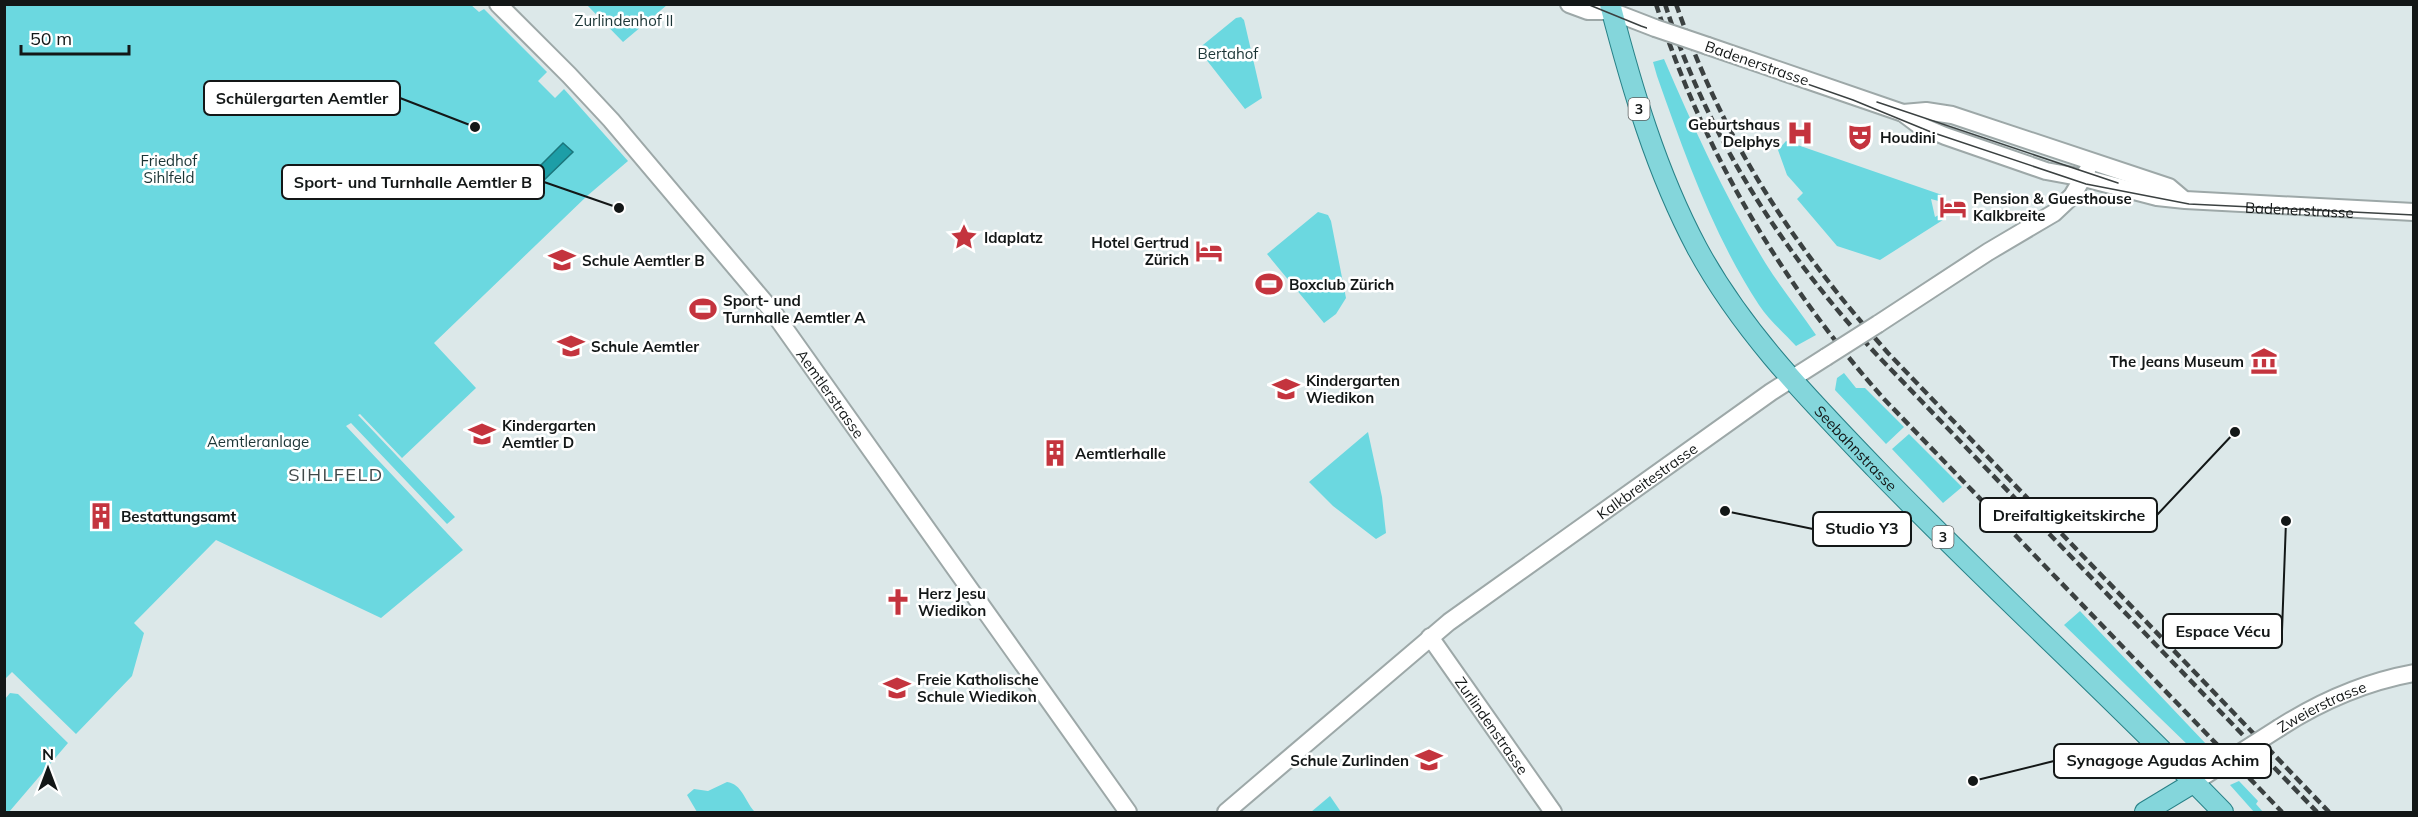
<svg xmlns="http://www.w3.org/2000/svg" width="2418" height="817" viewBox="0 0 2418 817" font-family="Mulish,sans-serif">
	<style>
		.green { fill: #6bd8e0 }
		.water { fill: #1d9ea7; stroke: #1a767c; stroke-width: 1.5 }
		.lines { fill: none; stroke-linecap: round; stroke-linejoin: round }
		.minor-casing { stroke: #9da8a8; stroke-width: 20 }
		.major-casing { stroke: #278187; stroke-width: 22 }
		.minor { stroke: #fff; stroke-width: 16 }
		.major { stroke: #84d6db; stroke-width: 20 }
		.tram { stroke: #3b4141; stroke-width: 1.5 }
		.rail { stroke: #3b4141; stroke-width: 4.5; stroke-dasharray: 9 4.5; stroke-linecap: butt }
		.minor-bridge-casing { stroke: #9da8a8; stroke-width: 20; stroke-linecap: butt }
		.minor-bridge { stroke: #fff; stroke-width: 16 }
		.labels { text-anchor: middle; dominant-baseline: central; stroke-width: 5; stroke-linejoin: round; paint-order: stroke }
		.shield { fill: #fff; stroke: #5a5d5d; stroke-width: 1.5 }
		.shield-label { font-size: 14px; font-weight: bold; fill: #131717 }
		.park-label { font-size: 15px; fill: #1b3536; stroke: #fff }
		.street-label { font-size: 15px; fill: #131717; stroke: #fff }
		.poi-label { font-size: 15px; font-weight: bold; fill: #131717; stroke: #fff; text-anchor: start }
		.quarter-label { font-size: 18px; letter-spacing: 1.5px; fill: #3f4849; stroke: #fff }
		.leader { fill: none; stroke: #131717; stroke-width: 2 }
		.callout-dot { fill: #131717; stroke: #fff; stroke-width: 2 }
		.callout { fill: #fff; stroke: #131717; stroke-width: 2 }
		.callout-label { font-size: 16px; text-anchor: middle; font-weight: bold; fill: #131717 }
	</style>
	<rect width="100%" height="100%" fill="#dce8e9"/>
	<path class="green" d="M470 4 479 12 484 9 547 72 538 81 555 98 564 89 628 161 587 196 434 343 476 388 402 458 360 414 358 415 455 517 447 524 351 423 346 426 463 550 381 618 216 540 134 623 144 633 132 676 76 734 12 672 5 679V5Z
		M587 5H667L623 42Z
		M1241 17 1244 20 1262 98 1245 109 1198 49 1236 18Z
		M1664 59C1694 129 1726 199 1766 264 1781 288 1800 311 1816 335L1796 346C1784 333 1769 320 1759 305 1713 235 1685 155 1657 76L1653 62Z
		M1786 141 1945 196 1946 203 1931 199 1935 217 1946 211V218L1880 260 1837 246 1797 199 1803 193 1787 175 1778 150Z
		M1318 212 1328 215 1331 221 1346 298 1336 314 1324 323 1267 254Z
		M1844 373 1856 388H1865L1904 427 1886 444 1835 390 1837 378Z
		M1368 432 1382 497 1386 533 1376 539 1333 506 1309 482Z
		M1909 434 1962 487 1943 503 1892 449Z
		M2080 611 2207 745 2201 749 2191 748 2064 625Z
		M10 693 18 694 68 743 9 812H5V699Z
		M2239 781 2258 801 2256 804 2263 812H2254L2230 785Z
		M727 782C742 784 745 801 754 811L697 812 687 795 694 789 708 791Z
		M1330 796 1341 812H1311Z"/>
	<path class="water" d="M563 143 573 152 541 183 532 174Z"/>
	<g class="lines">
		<defs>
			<g id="minor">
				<path id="s1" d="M498 4 569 75 611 120 773 312 1128 812"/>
				<path d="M1569 4 1588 11H1611L1655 28"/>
				<path d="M1708 46 1903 113 1919 125 1945 136 2046 171 2084 178 2157 197 2185 200 2414 212"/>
				<path d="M1903 113 1926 111 1952 115 2169 187 2182 198"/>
				<path d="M1878 324 1988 252 2054 213 2072 196 2087 171"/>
				<path id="s2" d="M1430 637 1553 812"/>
				<path id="s3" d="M2279 728C2321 701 2365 682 2414 673"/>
				<path d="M2193 783 2221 765"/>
				<path id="s4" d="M1226 812 1449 622 1771 392 1826 357"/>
			</g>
			<g id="major">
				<path id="s5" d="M1610 4C1632 88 1656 171 1697 248 1743 333 1810 400 1876 469 1989 586 2110 695 2223 812"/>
				<path d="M2145 812 2193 783"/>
			</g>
		</defs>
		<use href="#minor" class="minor-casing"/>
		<use href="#major" class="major-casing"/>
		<use href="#minor" class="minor"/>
		<use href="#major" class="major"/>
		<g class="tram">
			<path id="s6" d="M1587 4 1641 26 1853 100 1931 132 2086 184 2189 204 2414 215"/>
			<path d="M1877 102 2118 183"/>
		</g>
		<path class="rail" d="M1656 4C1703 152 1782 284 1884 399L2282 812
			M1665 4C1707 136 1784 255 1878 356L2317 812
			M1676 4C1725 144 1791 243 1888 353L2329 812"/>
		<defs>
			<path id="minor-bridge" d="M1655 28 1708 46
				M1826 357 1878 324
				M2221 765 2279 728"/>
		</defs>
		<use href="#minor-bridge" class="minor-bridge-casing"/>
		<use href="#minor-bridge" class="minor-bridge"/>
	</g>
	<defs>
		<symbol id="hospital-bare" viewBox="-9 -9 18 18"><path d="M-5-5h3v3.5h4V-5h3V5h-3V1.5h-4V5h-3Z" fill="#c4343e" stroke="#fff" stroke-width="2.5" paint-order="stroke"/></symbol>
		<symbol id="theatre-bare" viewBox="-9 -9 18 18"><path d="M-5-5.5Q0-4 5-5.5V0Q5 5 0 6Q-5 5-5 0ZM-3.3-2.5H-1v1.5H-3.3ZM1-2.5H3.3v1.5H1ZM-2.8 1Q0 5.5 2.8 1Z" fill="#c4343e" stroke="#fff" stroke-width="2.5" paint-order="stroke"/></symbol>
		<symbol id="hotel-bare" viewBox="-9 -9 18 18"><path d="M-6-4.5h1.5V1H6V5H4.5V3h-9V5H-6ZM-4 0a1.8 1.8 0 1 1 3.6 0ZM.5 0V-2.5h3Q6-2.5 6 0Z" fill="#c4343e" stroke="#fff" stroke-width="2.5" paint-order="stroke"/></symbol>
		<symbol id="sight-bare" viewBox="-9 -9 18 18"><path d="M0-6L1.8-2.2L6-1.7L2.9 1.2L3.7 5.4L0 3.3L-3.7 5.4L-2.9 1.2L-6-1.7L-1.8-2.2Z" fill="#c4343e" stroke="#fff" stroke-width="2.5" paint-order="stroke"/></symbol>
		<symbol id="school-bare" viewBox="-9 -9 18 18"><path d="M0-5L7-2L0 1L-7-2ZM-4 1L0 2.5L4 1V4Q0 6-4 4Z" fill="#c4343e" stroke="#fff" stroke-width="2.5" paint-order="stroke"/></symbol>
		<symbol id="stadium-bare" viewBox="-9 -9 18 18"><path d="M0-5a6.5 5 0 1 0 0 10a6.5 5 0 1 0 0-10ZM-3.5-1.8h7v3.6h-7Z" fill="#c4343e" stroke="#fff" stroke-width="2.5" paint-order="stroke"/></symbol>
		<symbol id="museum-bare" viewBox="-9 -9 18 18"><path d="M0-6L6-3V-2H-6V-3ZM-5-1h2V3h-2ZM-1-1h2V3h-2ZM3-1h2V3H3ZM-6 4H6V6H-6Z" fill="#c4343e" stroke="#fff" stroke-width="2.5" paint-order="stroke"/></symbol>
		<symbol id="building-bare" viewBox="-9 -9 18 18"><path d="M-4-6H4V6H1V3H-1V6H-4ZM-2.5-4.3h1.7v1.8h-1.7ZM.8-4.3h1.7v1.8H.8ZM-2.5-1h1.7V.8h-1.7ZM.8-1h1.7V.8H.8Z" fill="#c4343e" stroke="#fff" stroke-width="2.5" paint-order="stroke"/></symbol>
		<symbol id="church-bare" viewBox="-9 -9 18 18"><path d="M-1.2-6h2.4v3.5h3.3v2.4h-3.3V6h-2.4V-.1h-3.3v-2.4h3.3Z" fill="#c4343e" stroke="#fff" stroke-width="2.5" paint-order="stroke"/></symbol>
	</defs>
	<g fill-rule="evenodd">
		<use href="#hospital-bare" x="1781" y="114" width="38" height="38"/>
		<use href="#theatre-bare" x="1841" y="118" width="38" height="38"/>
		<use href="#hotel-bare" x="1934" y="188" width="38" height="38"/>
		<use href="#sight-bare" x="945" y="218" width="38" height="38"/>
		<use href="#hotel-bare" x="1190" y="232" width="38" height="38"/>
		<use href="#school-bare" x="543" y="241" width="38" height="38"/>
		<use href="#stadium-bare" x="1250" y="265" width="38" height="38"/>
		<use href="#stadium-bare" x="684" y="290" width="38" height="38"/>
		<use href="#school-bare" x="552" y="327" width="38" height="38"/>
		<use href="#museum-bare" x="2245" y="342" width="38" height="38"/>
		<use href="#school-bare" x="1267" y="370" width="38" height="38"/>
		<use href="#school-bare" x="463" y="415" width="38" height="38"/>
		<use href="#building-bare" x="1036" y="434" width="38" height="38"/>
		<use href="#building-bare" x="82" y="497" width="38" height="38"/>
		<use href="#church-bare" x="879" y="583" width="38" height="38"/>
		<use href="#school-bare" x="878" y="669" width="38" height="38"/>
		<use href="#school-bare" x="1410" y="741" width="38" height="38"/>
	</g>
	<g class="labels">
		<g class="shield">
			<rect x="1628.5" y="98" width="21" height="22" rx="4.5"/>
			<rect x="1932.5" y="526" width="21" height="22" rx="4.5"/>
		</g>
		<g class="shield-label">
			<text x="1639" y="109">3</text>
			<text x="1943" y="537">3</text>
		</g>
		<g class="park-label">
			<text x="624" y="20">Zurlindenhof II</text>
			<text x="1228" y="53">Bertahof</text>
			<text x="169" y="160">Friedhof<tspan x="169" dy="17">Sihlfeld</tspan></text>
			<text x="258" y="441">Aemtleranlage</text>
		</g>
		<g class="street-label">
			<text transform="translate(1757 63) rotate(19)">Badenerstrasse</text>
			<text stroke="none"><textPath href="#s6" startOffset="746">Badenerstrasse</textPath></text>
			<text stroke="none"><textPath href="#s1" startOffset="513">Aemtlerstrasse</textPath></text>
			<text stroke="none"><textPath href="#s5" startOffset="516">Seebahnstrasse</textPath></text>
			<text stroke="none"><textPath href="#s4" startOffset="536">Kalkbreitestrasse</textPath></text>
			<text stroke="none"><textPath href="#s3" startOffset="48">Zweierstrasse</textPath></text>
			<text stroke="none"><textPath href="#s2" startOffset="108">Zurlindenstrasse</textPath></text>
		</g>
		<g class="poi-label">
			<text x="1780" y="124" text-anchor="end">Geburtshaus<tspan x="1780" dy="17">Delphys</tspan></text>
			<text x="1880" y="137">Houdini</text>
			<text x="1973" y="198">Pension &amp; Guesthouse<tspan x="1973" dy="17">Kalkbreite</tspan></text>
			<text x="984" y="237">Idaplatz</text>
			<text x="1189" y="242" text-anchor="end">Hotel Gertrud<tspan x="1189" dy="17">Zürich</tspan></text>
			<text x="582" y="260">Schule Aemtler B</text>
			<text x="1289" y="284">Boxclub Zürich</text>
			<text x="723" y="300">Sport- und<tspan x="723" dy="17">Turnhalle Aemtler A</tspan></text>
			<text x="591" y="346">Schule Aemtler</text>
			<text x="2244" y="361" text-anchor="end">The Jeans Museum</text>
			<text x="1306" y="380">Kindergarten<tspan x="1306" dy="17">Wiedikon</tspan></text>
			<text x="502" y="425">Kindergarten<tspan x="502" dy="17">Aemtler D</tspan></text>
			<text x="1075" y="453">Aemtlerhalle</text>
			<text x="121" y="516">Bestattungsamt</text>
			<text x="918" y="593">Herz Jesu<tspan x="918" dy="17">Wiedikon</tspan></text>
			<text x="917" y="679">Freie Katholische<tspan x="917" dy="17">Schule Wiedikon</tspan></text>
			<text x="1409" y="760" text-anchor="end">Schule Zurlinden</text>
		</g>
		<g class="quarter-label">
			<text x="336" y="474">SIHLFELD</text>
		</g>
	</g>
	<path class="leader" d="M475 127L400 98M619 208L544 182M2235 432L2157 515M1725 511L1813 529M2286 521L2282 631M1973 781L2054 761"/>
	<g class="callout-dot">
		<circle cx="475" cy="127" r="6"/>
		<circle cx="619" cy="208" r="6"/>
		<circle cx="2235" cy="432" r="6"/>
		<circle cx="1725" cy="511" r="6"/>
		<circle cx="2286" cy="521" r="6"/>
		<circle cx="1973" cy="781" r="6"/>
	</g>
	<g class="callout">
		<rect x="204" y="81" width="196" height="34" rx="6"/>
		<rect x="282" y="165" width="262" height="34" rx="6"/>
		<rect x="1980" y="498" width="177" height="34" rx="6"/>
		<rect x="1813" y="512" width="98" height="34" rx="6"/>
		<rect x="2163" y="614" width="119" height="34" rx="6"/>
		<rect x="2054" y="744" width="217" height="34" rx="6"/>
	</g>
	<g class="callout-label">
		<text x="302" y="104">Schülergarten Aemtler</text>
		<text x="413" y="188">Sport- und Turnhalle Aemtler B</text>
		<text x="2069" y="521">Dreifaltigkeitskirche</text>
		<text x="1862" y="534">Studio Y3</text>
		<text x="2223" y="637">Espace Vécu</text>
		<text x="2163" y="766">Synagoge Agudas Achim</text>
	</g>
	<rect width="2418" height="817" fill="none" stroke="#131717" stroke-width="12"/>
	<g transform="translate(48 769)" stroke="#ffffff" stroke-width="4.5" paint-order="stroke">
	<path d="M0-4.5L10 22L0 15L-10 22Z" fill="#131717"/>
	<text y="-9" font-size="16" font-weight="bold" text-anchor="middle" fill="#131717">N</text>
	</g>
	<path d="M21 45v9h108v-9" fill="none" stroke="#131717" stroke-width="3"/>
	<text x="30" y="45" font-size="18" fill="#131717" stroke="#ffffff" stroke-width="4.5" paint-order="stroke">50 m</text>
</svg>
